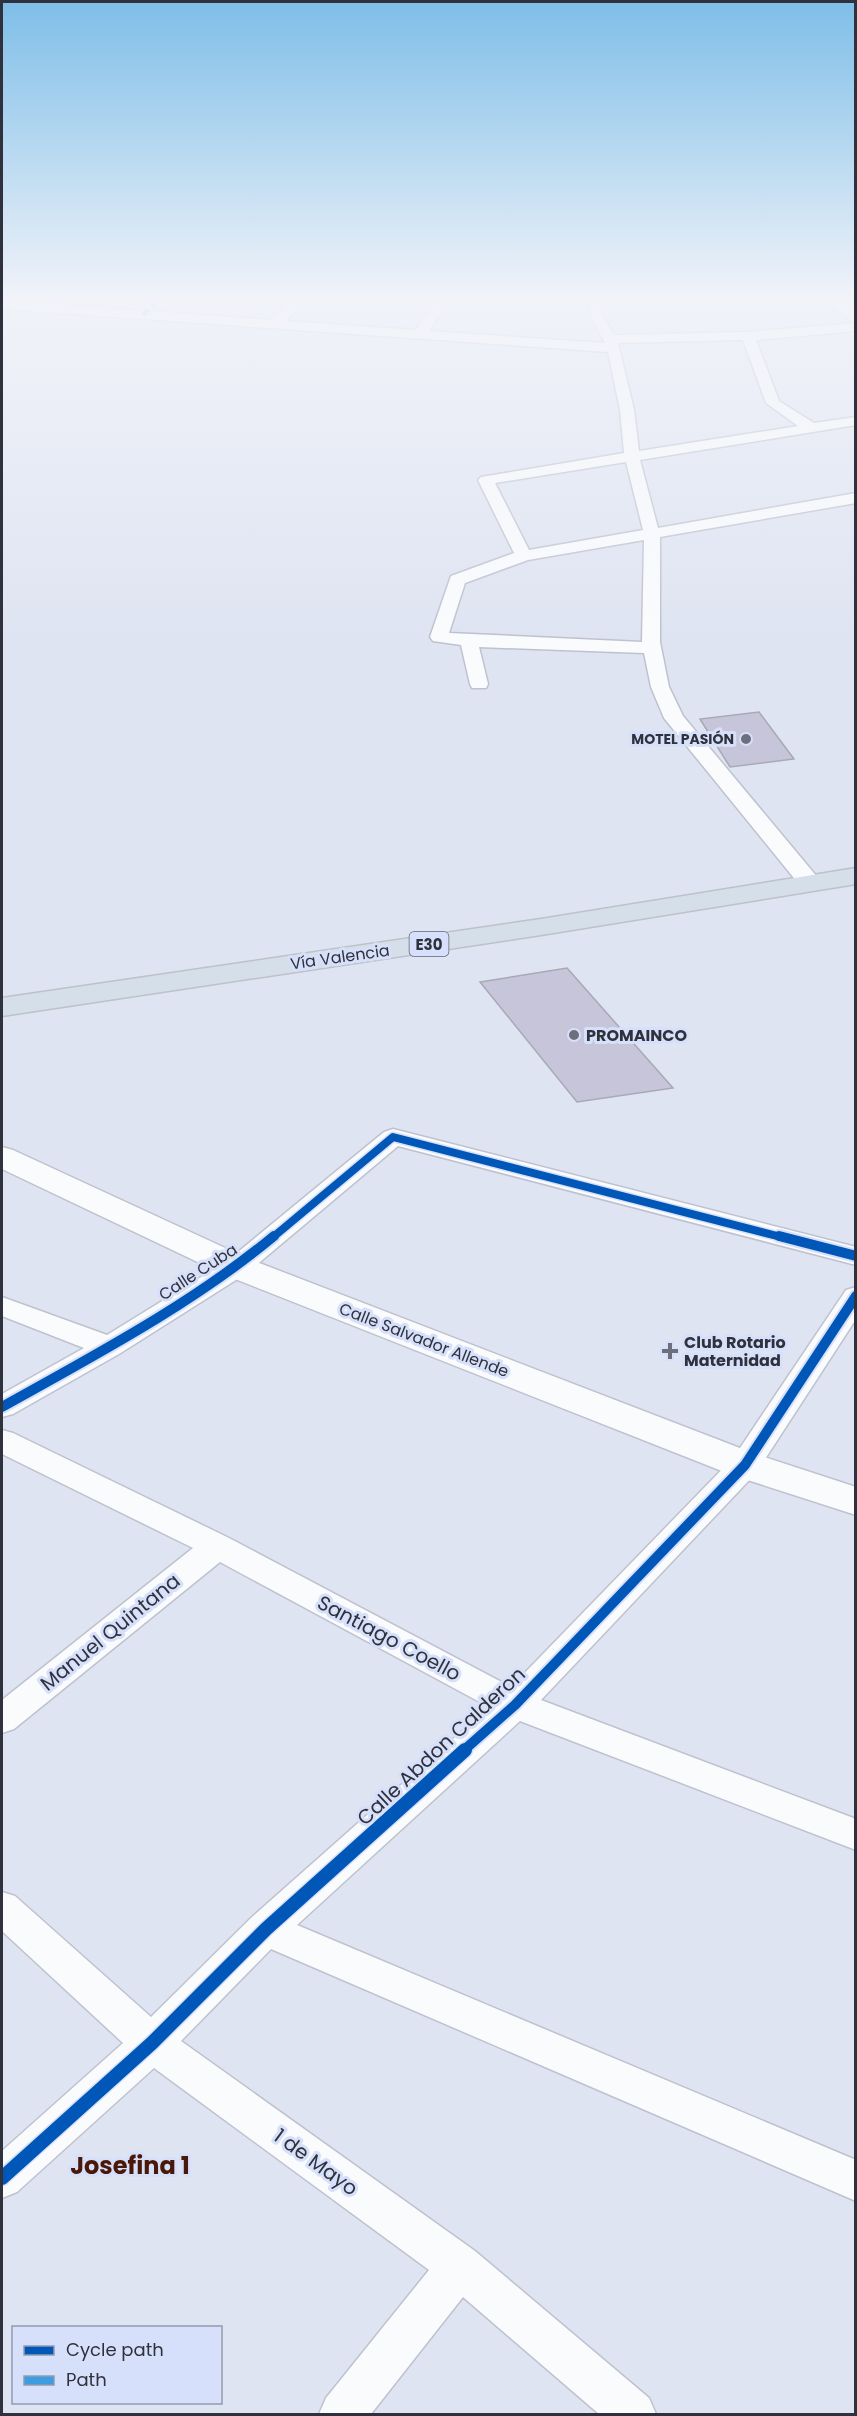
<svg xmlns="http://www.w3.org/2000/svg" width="857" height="2416" viewBox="0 0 857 2416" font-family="Poppins,sans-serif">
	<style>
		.building { fill: #c7c5da; stroke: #a7a9b3; stroke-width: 1.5 }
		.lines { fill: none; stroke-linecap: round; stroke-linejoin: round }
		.street-casing { stroke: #bfc2ce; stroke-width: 3 }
		.secondary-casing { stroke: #bfc2ce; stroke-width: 3 }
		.highway-casing { stroke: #bfc1c8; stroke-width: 3 }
		.street { fill: #fafbfd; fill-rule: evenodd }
		.secondary { fill: #fafbfd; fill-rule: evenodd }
		.highway { fill: #d4dfe9; fill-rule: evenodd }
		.quiet { stroke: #3d9de2; stroke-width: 4; stroke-dasharray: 8 4; stroke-linecap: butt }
		.cycleway-far2-casing { stroke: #d7e0fa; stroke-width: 11 }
		.cycleway-far1-casing { stroke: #d7e0fa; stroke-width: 14 }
		.cycleway-casing { stroke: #d7e0fa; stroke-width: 17 }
		.cycleway-far2 { stroke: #0057b8; stroke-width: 8 }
		.cycleway-far1 { stroke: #0057b8; stroke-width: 10 }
		.cycleway { stroke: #0057b8; stroke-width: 14 }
		.poi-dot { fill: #6d707c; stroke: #d7e0fa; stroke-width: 2 }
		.labels { text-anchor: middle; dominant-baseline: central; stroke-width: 6; stroke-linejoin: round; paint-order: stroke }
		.far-poi-label { font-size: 14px; font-weight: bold; fill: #2f323c; stroke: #d7e0fa; text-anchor: end }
		.shield { fill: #d7e0fa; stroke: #616675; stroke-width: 1.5 }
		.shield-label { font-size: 15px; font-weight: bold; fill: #2f323c }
		.street-label { font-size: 16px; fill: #2f323c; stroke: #d7e0fa }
		.poi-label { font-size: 16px; font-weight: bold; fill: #2f323c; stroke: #d7e0fa; text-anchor: start }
		.near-street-label { font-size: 20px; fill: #2f323c; stroke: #d7e0fa }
		.near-quarter-label { font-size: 24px; font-weight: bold; fill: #491808; stroke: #d7e0fa }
	</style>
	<rect width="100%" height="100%" fill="#dfe4f2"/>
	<path class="building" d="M759 712 794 759 730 767 700 719Z
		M567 968 673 1088 577 1102 480 982Z"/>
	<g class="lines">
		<defs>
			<path id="street" d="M295 297H308L286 321 416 330 438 297H450L429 331 605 343 590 314 588 297H600L602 314 614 335 748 332 856 323V331L756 340 779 401 814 423 856 417V425L640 460 658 528 856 493V503L660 537V642L669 687 683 716 818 878 821 883 818 888 810 890 802 888 664 718 651 687 644 653 479 647 488 684 486 688H472L470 684 461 645 433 641 430 637 451 576 514 553 478 480 481 477 624 453 620 410 608 352 2 309V301L272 320ZM743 340 766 403 798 426 639 451 634 410 618 343ZM626 462 643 530 529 550 495 483ZM644 540 642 642 449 633 465 583 528 560Z
				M817 297H832L856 313V323Z
				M393 1129 856 1247V1265L398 1146 247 1273 119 1354 13 1414 2 1417V1394L84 1348 2 1316V1297L107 1335 227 1261 384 1132Z
				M856 1287V1319L756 1473 541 1700 856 1819V1850L520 1721 297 1925 856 2160V2201L271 1949 181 2041 475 2251 649 2398 656 2414H599L463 2297 371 2414H319L326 2398 429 2270 154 2068 17 2192 2 2198V2151L123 2043 2 1931V1892L15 1896 151 2017 252 1917 489 1707 220 1562 14 1729 2 1733V1700L193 1548 2 1454V1430L13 1433 229 1538 511 1687 734 1457 846 1290Z"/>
			<path id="secondary" d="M2 1147 13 1150 249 1259 758 1455 856 1487V1515L732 1475 225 1275 2 1169Z"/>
			<path id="highway" d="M856 868V884L541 935 2 1016V998L541 919Z"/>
		</defs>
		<use href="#street" class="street-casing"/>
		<use href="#secondary" class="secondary-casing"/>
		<use href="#highway" class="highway-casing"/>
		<use href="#street" class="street"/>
		<use href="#secondary" class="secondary"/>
		<use href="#highway" class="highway"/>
		<path class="quiet" d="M143 315 161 297"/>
		<defs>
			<path id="cycleway-far2" d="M272 1238 393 1137 785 1238"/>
			<path id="cycleway-far1" d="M779 1236 856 1256
				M2 1407C95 1355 192 1304 274 1236
				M463 1751 515 1705 745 1465 856 1296"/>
			<path id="cycleway" d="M2 2178 152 2043 266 1929 465 1750"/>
		</defs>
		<use href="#cycleway-far2" class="cycleway-far2-casing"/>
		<use href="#cycleway-far1" class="cycleway-far1-casing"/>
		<use href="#cycleway" class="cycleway-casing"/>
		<use href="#cycleway-far2" class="cycleway-far2"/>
		<use href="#cycleway-far1" class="cycleway-far1"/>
		<use href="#cycleway" class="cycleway"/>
	</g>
	<linearGradient id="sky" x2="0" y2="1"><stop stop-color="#7ebee8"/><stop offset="0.47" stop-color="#f1f3f9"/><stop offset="1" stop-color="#f1f3f9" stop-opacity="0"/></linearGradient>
	<rect width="857" height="635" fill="url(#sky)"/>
	<g class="poi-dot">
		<circle cx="746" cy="739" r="6"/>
		<circle cx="574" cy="1035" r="6"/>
		<path d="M667 1342h6v6h6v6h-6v6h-6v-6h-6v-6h6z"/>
	</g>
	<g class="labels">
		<g class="far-poi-label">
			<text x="734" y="739">MOTEL PASIÓN</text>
		</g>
		<rect class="shield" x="409.5" y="932" width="39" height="24" rx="4.5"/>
		<g class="shield-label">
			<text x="429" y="944">E30</text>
		</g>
		<g class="street-label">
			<text transform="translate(340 957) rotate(-8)">Vía Valencia</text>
			<text transform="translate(198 1272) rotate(-33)">Calle Cuba</text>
			<text transform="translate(424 1340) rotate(21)">Calle Salvador Allende</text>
		</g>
		<g class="poi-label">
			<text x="586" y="1035">PROMAINCO</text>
			<text x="684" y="1342">Club Rotario<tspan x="684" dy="18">Maternidad</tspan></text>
		</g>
		<g class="near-street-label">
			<text transform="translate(110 1632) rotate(-39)">Manuel Quintana</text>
			<text transform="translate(389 1638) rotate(28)">Santiago Coello</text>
			<text transform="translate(441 1746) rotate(-43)">Calle Abdon Calderon</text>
			<text transform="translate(316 2162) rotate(36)">1 de Mayo</text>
		</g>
		<g class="near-quarter-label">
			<text x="130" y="2165">Josefina 1</text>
		</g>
	</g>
	<rect width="857" height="2416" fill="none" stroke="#2f323c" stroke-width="6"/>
	<rect x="12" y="2326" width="210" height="78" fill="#d7e0fa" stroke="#949aae" stroke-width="1.5"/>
	<rect x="24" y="2346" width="30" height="9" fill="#0057b8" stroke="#949aae" stroke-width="1.5"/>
	<text x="66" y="2356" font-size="18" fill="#2f323c">Cycle path</text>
	<rect x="24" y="2376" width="30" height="9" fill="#3d9de2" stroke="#949aae" stroke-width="1.5"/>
	<text x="66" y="2386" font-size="18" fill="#2f323c">Path</text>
</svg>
